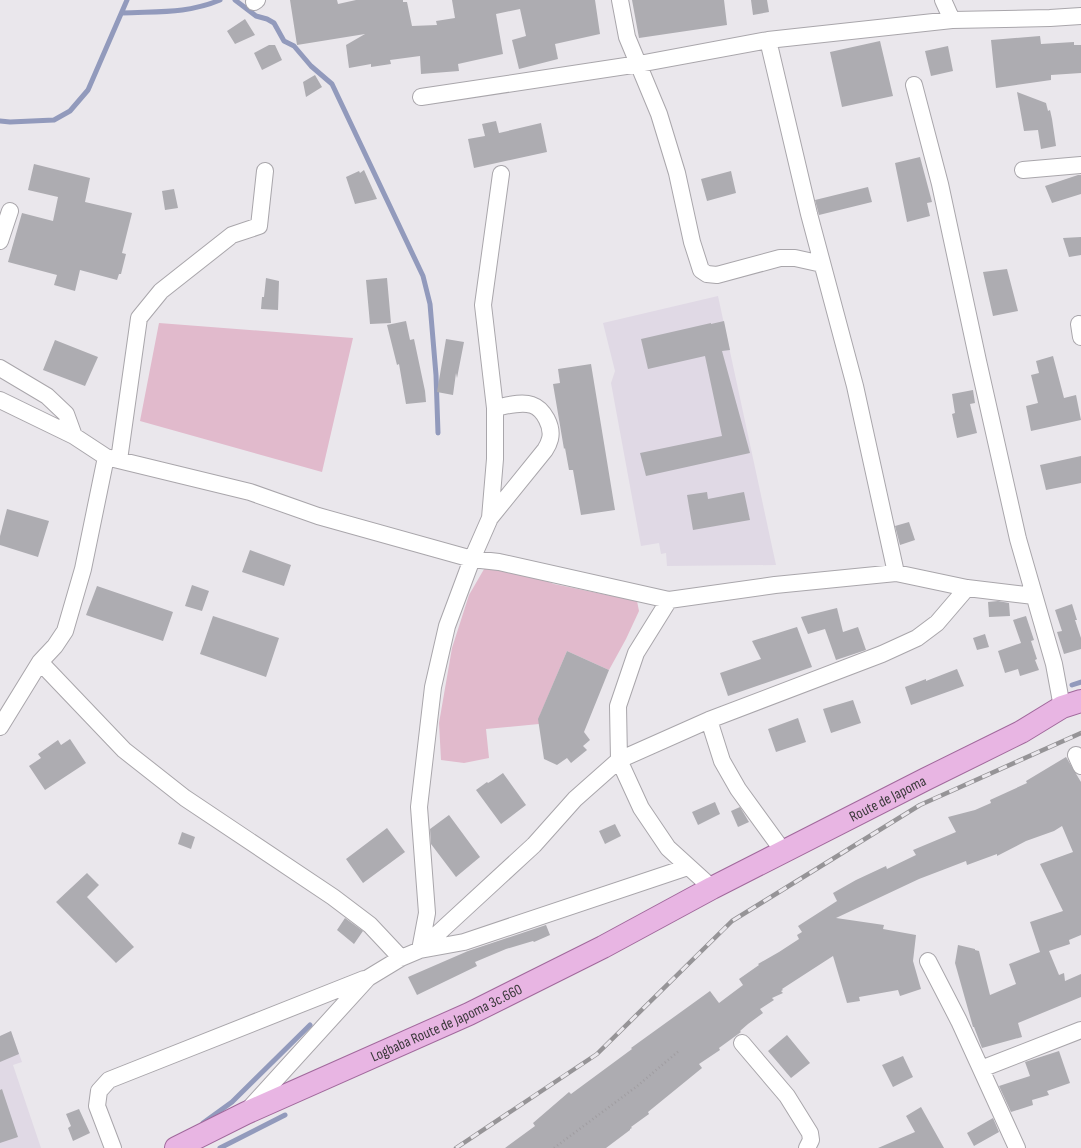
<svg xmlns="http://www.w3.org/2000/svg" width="1081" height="1148" viewBox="0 0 1081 1148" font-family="'Sofia Sans Condensed',sans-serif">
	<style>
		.built { fill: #e0d9e5 }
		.green { fill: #e1bacc }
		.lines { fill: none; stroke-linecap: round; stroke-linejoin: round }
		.stream { stroke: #929abc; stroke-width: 5 }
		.building { fill: #adacb1 }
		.minor-casing { stroke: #a9a6ab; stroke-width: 18 }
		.primary-casing { stroke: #a1699c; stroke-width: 24 }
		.path { stroke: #a09da1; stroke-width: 2.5; stroke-dasharray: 1 3; stroke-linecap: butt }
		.minor { stroke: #fff; stroke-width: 16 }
		.primary { stroke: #e8b5e3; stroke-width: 22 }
		.rail-casing { stroke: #969497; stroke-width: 4.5 }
		.rail { stroke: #eae7ec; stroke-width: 3; stroke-dasharray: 9; stroke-linecap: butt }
		.labels { text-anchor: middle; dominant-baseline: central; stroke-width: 3.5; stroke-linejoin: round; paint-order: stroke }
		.street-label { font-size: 15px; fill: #3c3a3c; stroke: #eae7ec }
	</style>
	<rect width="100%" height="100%" fill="#eae7ec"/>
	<path class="built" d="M718 296 776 565 667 566 666 553 661 554 659 543 641 546 611 383 615 371 603 323Z
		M11 1031 22 1062 13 1065 41 1148H0V1036Z"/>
	<path class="green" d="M159 323 353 338 322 472 140 421Z
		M487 564 507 566 554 584 612 596 632 598 637 601 639 611 626 639 609 670 567 651 540 715 546 717 539 724 486 729 489 758 464 763 441 760 439 723 452 648 469 595Z"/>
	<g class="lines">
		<path class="stream" d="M235 0 256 16 267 19 274 23 284 41 294 46 311 66 332 84 423 276 430 304 436 375 438 433
			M122 13C156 11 187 14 220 0
			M0 121 10 122 54 120 70 111 88 90 127 0
			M1072 685 1081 682
			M203 1123 232 1102 310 1025
			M220 1148 285 1115"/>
	</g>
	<path class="building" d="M290 0H337L338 4 356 0H403V2H407L412 26 437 25 436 21 455 18 452 0H595L600 34 555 44 558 59 519 69 512 40 526 36 520 9 496 14 503 54 458 64 459 71 421 74 420 56 390 60 391 64 371 67V64L349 68 346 45 365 34 297 45Z
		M632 0H724L727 25 639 38Z
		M751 0H767L769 12 753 15Z
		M245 19 255 35 235 44 227 31Z
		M1040 36 1041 44 1074 42V45H1081V73L1051 75V80L996 88 991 40Z
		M880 41 893 96 842 107 830 52Z
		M269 45H275L282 60 262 70 254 53Z
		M948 46 953 71 931 76 925 51Z
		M315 75 322 87 306 97 303 82Z
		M1017 92 1046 103 1048 111 1050 110 1052 119 1056 146 1041 149 1038 130 1024 131Z
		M496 121 499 133 541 123 547 152 474 168 468 139 485 136 482 124Z
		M920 157 932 202 927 203 930 216 907 222 895 163Z
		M34 164 90 178 85 202 132 213 122 253 126 254 121 274H119L117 280 80 270 75 291 54 285 57 275 8 262 22 213 53 221 58 197 28 190Z
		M364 170 377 199 355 204 346 177 359 171 360 173Z
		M731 171 736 193 707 201 701 179Z
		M1078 175H1081V194L1052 203 1045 186Z
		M868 187 872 202 819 215 815 200Z
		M174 189 178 208 165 210 162 191Z
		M1081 237V255L1069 257 1063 238Z
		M1007 269 1018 311 993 316 983 272Z
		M266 278 279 281 278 310 261 309 262 297H264Z
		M387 278 391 323 370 324 366 280Z
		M406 321 410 340 414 339 425 391 426 402 406 404 399 364 397 365 387 325Z
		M724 321 730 350 722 351 750 453 646 476 640 453 722 436 705 356 648 369 641 339 711 323V324Z
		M446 339 464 342 457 378 456 373 453 395 437 392Z
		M55 340 98 357 85 386 43 370Z
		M1053 356 1064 398 1076 395 1081 420 1031 431 1026 406 1038 403 1031 375 1039 373 1036 361Z
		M591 364 615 510 581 515 573 470H569L565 448 564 449 553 384 560 383 558 369Z
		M973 390 975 403 970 404 977 433 957 438 952 414 955 413 952 394Z
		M1081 456V483L1046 490 1040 465Z
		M707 492 708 499 744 492 750 520 693 530 687 495Z
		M7 509 49 521 38 557 0 545V536Z
		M909 522 915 540 900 545 895 526Z
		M250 550 291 565 284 586 242 572Z
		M192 585 209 591 202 611 185 606Z
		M97 586 173 612 163 641 86 615Z
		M998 601 1009 603 1010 616 989 617 988 602Z
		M1072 604 1077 620H1075L1081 638V649L1064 654 1057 632 1062 631 1055 610Z
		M837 608 843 632 858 627 866 650 836 660 825 629 808 634 801 617Z
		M213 616 279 638 266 677 200 654Z
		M1026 616 1034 640 1031 641 1037 659 1035 660 1039 670 1020 676 1018 669 1005 673 998 651 1021 643 1013 620Z
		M797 627 812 667 728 696 720 673 761 659 752 641Z
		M985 634 989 647 977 650 973 638Z
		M567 651 609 670 584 732 590 740 583 746 587 750 571 763 567 758 557 765 544 759 538 719Z
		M957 669 964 686 911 705 905 687 926 679V681Z
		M853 700 861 723 831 733 823 709Z
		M798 718 806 742 776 752 768 729Z
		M70 739 86 763 45 790 29 766 41 758 38 754 58 740 61 745Z
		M1066 757 1081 782V935L1069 940 1070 944 1049 951 1059 975 1064 973 1065 981 1081 974V997L1018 1023 1022 1037 982 1048 974 1027H973L955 963 958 945 975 949V950L979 951 990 995 1016 984 1009 964 1040 952 1030 922 1063 911 1040 864 1073 852 1062 826 1054 831 1026 841 997 856V854L967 865 966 861 919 879 836 918 884 925 883 929 916 935 913 961 921 989 900 996 898 990 859 997 860 1001 847 1003 833 956 782 989 783 990 781 991 783 993 772 998 774 1000 760 1009 763 1013 748 1024 740 1031 741 1032 719 1048 720 1050 699 1064 702 1068 648 1112 649 1114 631 1127 632 1128 630 1129V1130L606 1148H505L535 1126 533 1123 569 1092 571 1094 632 1049 631 1048 710 991 719 1003 743 985 739 979 759 965 758 964 779 952 799 939 797 935 802 932 798 926 837 901 833 893 856 880 886 866 887 869 916 855 913 850 956 832 948 817 975 810 991 803 990 800 1027 783 1026 781Z
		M503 773 526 805 501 824 476 790 487 782 488 783 493 780Z
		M715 802 720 814 698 825 692 812Z
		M740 807 749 822 738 827 731 811Z
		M449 815 480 857 456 877 431 844 430 829Z
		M615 824 621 836 605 844 599 831Z
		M387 828 405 852 363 883 346 859Z
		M182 832 195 837 191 849 178 844Z
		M87 873 99 885 87 897 134 947 116 963 56 902Z
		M345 918 363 931 354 944 337 930Z
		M546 925 550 935 534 942 533 941 506 949 475 962 477 966 417 995 408 977 468 951Z
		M11 1031 19 1054 0 1062V1036Z
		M787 1035 810 1063 791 1078 768 1051Z
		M1059 1051 1070 1083 1047 1091 1049 1095 1032 1100 1033 1105 1011 1112 999 1086 1030 1076 1025 1062Z
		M903 1056 913 1077 893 1087 882 1065Z
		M2 1089 18 1137 0 1143V1090Z
		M921 1107 944 1148H878L915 1132 906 1116Z
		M79 1109 90 1133 73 1141 68 1128 71 1126 66 1114Z
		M993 1118 999 1132 974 1146 967 1133Z"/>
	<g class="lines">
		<defs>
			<path id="minor" d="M620 0 627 37 659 114 677 173 692 242 701 270 707 274 717 275 780 258H795L822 264
				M943 0 952 20
				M254 2 257 0
				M768 40 809 214 855 386 896 573
				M914 85 940 184 978 361 1018 539 1054 664 1062 707
				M421 97 639 64 768 40 952 20 1050 18 1081 16
				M1023 170 1081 165
				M501 174 483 305 495 408V459L490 518 472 559 447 626 433 687 419 807 427 913 420 950 464 942 688 867
				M0 241 10 211
				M1079 324 1081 337
				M0 368 47 396 66 414 74 436
				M0 400 74 436 106 457
				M119 460 139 318 161 291 232 235 259 226 265 171
				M490 518 545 450C547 447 549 443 550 439 553 427 544 409 532 405 521 401 506 406 495 408
				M669 600 636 653 618 706 619 760 641 808 668 848 712 888
				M40 662 124 750 185 798 333 897 370 925 401 958
				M709 720 722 761 738 789 783 851
				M0 727 40 662 55 646 65 631 83 569 106 457 250 492 318 516 472 559 499 562 669 600 775 585 896 573 967 588 1034 596
				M1076 755 1081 766
				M928 961 959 1021 1017 1148
				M742 1043 787 1096 810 1133 811 1140 807 1148
				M981 1069 1081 1030
				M248 1110 368 978 401 958 420 950 534 845 575 799 619 760 709 720 882 654 917 638 937 623 967 588
				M113 1148 97 1106 99 1091 109 1080 364 979"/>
			<g id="primary">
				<path id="s1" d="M176 1148 246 1113 469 1014 603 947 712 888 926 779 1021 732 1062 707 1081 701"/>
			</g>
		</defs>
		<use href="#minor" class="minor-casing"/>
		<use href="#primary" class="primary-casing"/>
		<path class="path" d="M554 1148 636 1087 680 1050"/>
		<use href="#minor" class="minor"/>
		<use href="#primary" class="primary"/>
		<defs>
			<path id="rail" d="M456 1148 597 1054 732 921 920 805 1081 733"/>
		</defs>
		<use href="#rail" class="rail-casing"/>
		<use href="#rail" class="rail"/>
	</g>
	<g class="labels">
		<g class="street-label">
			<text stroke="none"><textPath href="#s1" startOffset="793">Route de Japoma</textPath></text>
			<text stroke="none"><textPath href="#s1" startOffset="298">Logbaba Route de Japoma 3c.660</textPath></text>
		</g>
	</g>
</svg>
